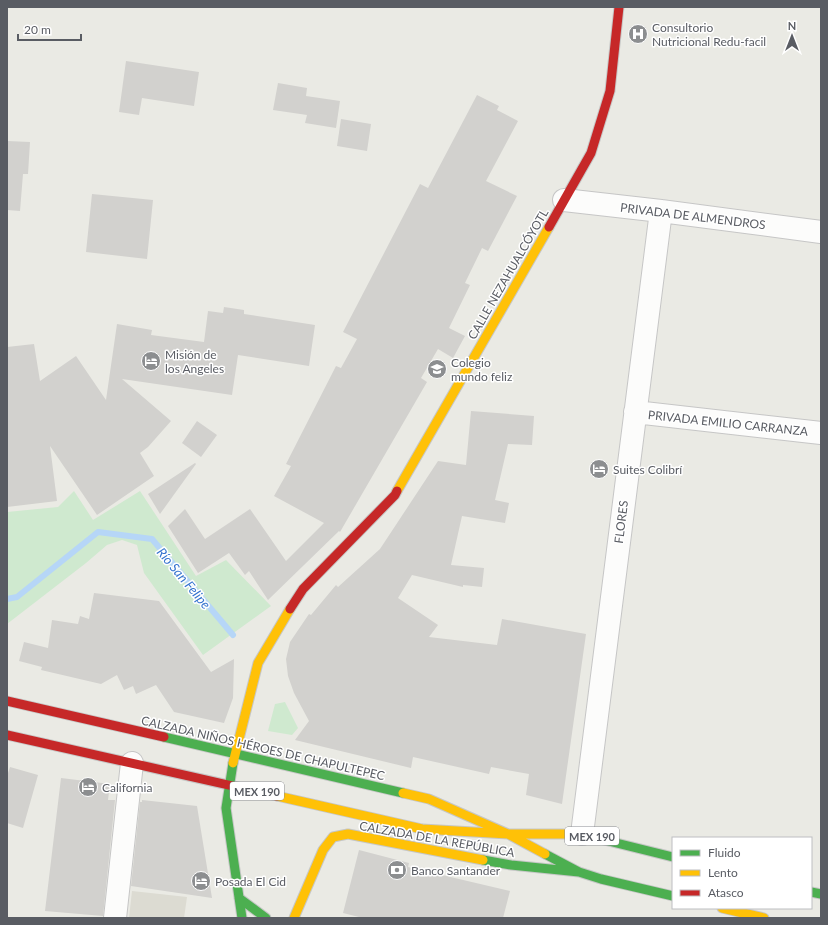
<svg xmlns="http://www.w3.org/2000/svg" width="828" height="925" viewBox="0 0 828 925" font-family="Lato,sans-serif">
	<style>
		.education { fill: #dcdbd2 }
		.green { fill: #cfe9cf }
		.lines { fill: none; stroke-linecap: round; stroke-linejoin: round }
		.stream { stroke: #b6d6f7; stroke-width: 6 }
		.building { fill: #d2d1ce }
		.street-casing { stroke: #c6c6c6; stroke-width: 24 }
		.fast-casing { stroke: #c6c7c6; stroke-width: 11 }
		.slow-casing { stroke: #c6c7c6; stroke-width: 11 }
		.jam-casing { stroke: #c6c7c6; stroke-width: 11 }
		.street { stroke: #fcfcfb; stroke-width: 22 }
		.fast { stroke: #4caf50; stroke-width: 9 }
		.slow { stroke: #ffc107; stroke-width: 9 }
		.jam { stroke: #c62828; stroke-width: 9 }
		.labels { text-anchor: middle; dominant-baseline: central; stroke-width: 3; stroke-linejoin: round; paint-order: stroke }
		.shield { fill: #fff; stroke: #8b8d92; stroke-width: 1 }
		.shield-label { font-size: 11px; font-weight: bold; fill: #595c63 }
		.poi-label { font-size: 12px; fill: #595c63; stroke: #fff; text-anchor: start }
		.street-label { font-size: 12px; fill: #595c63; stroke: #fff }
		.water-label { font-size: 13px; font-style: italic; fill: #3573cf; stroke: #fff }
	</style>
	<rect width="100%" height="100%" fill="#eaeae4"/>
	<path class="education" d="M132 891 187 897 184 918H129Z"/>
	<path class="green" d="M74 491 93 520 140 491 196 576 226 560 271 606 203 655 144 573 137 545 122 540 107 545 86 563 7 624V512L58 507Z
		M285 702 298 728 292 735 268 731 275 704Z"/>
	<g class="lines">
		<path class="stream" d="M7 599 17 597 98 532 152 539 233 635"/>
	</g>
	<path class="building" d="M126 61 199 72 194 106 142 98 139 115 119 112Z
		M278 83 307 88 306 96 340 101 336 128 305 123 307 115 273 110Z
		M477 95 499 106 497 110 518 121 486 181 517 196 488 251 482 248 465 283 470 285 449 328 465 336 453 358 438 349 421 378 427 382 340 532 339 531 268 600 249 571 245 575 229 553 198 573 168 526 185 509 205 539 250 509 286 561 324 523 274 496 291 466 286 464 336 366 341 368 357 339 343 332 420 184 428 188Z
		M341 119 371 124 367 151 337 146Z
		M7 141 30 142 28 174H23L20 211 7 210Z
		M92 194 153 200 147 259 86 252Z
		M224 307 244 310V314L315 325 309 366 238 355 232 395 122 379 171 421 148 447 140 453 154 476 97 515 50 446 57 501 7 507V347L34 344 40 381 76 356 106 400 117 324 152 330 151 335 204 342 208 311 223 313Z
		M471 411 534 416 532 445 508 444 495 500 509 503 505 523 462 516 451 565 484 568 482 587 463 585V587L412 575 398 598 438 625 429 637 497 645 502 619 586 634 562 804 526 795 529 774 491 767 489 774 413 757 411 768 295 740 309 721 294 693 288 676 286 659 290 642 309 614 311 615 336 585 338 587 380 549 438 461 466 465Z
		M197 421 217 435 201 457 182 443Z
		M195 463 196 464 160 514 148 494Z
		M94 593 159 601 211 672 234 659 233 698 224 723 174 712 156 685 136 694 133 686 124 690 117 675 101 684 41 670 42 667 19 661 24 642 48 648 52 620 78 624 80 616 89 619Z
		M10 767 38 775 23 828 7 823V776Z
		M61 778 110 784 108 800H115L103 916 45 911Z
		M142 800 197 806 212 898 131 886 140 802H142Z
		M359 850 409 863 408 867 510 891 503 918H363L343 913Z"/>
	<g class="lines">
		<defs>
			<path id="street" d="M564 200 661 211 821 232
				M635 412 821 433
				M582 834 661 211
				M115 918 132 763"/>
			<path id="fast" d="M164 737 403 793
				M233 763 226 808 242 918
				M580 834 673 857
				M545 854 579 872 601 879 673 896
				M483 860 511 865 579 872
				M811 892 821 894
				M239 898 266 918"/>
			<path id="slow" d="M397 491 549 227
				M233 763 258 663 290 609
				M403 793 429 799 508 834 545 854
				M277 796 422 829 508 834H580
				M722 908 764 918
				M294 918 323 850 333 837 348 834 483 860"/>
			<path id="jam" d="M549 227 591 153 610 91 619 7
				M290 609 303 589 395 495 397 491
				M7 701 164 737
				M7 735 277 796"/>
		</defs>
		<use href="#street" class="street-casing"/>
		<use href="#fast" class="fast-casing"/>
		<use href="#slow" class="slow-casing"/>
		<use href="#jam" class="jam-casing"/>
		<use href="#street" class="street"/>
		<use href="#fast" class="fast"/>
		<use href="#slow" class="slow"/>
		<use href="#jam" class="jam"/>
	</g>
	<defs>
		<symbol id="hospital-disc" viewBox="-11 -11 22 22"><circle r="9.5" fill="#8c8e90" stroke="#fff"/><path d="M-5-5h3v3.5h4V-5h3V5h-3V1.5h-4V5h-3Z" fill="#fff"/></symbol>
		<symbol id="hotel-disc" viewBox="-11 -11 22 22"><circle r="9.5" fill="#8c8e90" stroke="#fff"/><path d="M-6-4.5h1.5V1H6V5H4.5V3h-9V5H-6ZM-4 0a1.8 1.8 0 1 1 3.6 0ZM.5 0V-2.5h3Q6-2.5 6 0Z" fill="#fff"/></symbol>
		<symbol id="school-disc" viewBox="-11 -11 22 22"><circle r="9.5" fill="#8c8e90" stroke="#fff"/><path d="M0-5L7-2L0 1L-7-2ZM-4 1L0 2.5L4 1V4Q0 6-4 4Z" fill="#fff"/></symbol>
		<symbol id="bank-disc" viewBox="-11 -11 22 22"><circle r="9.5" fill="#8c8e90" stroke="#fff"/><path d="M-6-4H6V4H-6ZM0-2.3a2.3 2.3 0 1 0 0 4.6a2.3 2.3 0 1 0 0-4.6Z" fill="#fff"/></symbol>
	</defs>
	<g fill-rule="evenodd">
		<use href="#hospital-disc" x="627" y="23" width="22" height="22"/>
		<use href="#hotel-disc" x="140" y="350" width="22" height="22"/>
		<use href="#school-disc" x="426" y="358" width="22" height="22"/>
		<use href="#hotel-disc" x="588" y="458" width="22" height="22"/>
		<use href="#hotel-disc" x="77" y="776" width="22" height="22"/>
		<use href="#bank-disc" x="386" y="859" width="22" height="22"/>
		<use href="#hotel-disc" x="190" y="870" width="22" height="22"/>
	</g>
	<g class="labels">
		<g class="shield">
			<rect x="230" y="782" width="54" height="18" rx="3"/>
			<rect x="565" y="827" width="54" height="18" rx="3"/>
		</g>
		<g class="shield-label">
			<text x="257" y="791">MEX 190</text>
			<text x="592" y="836">MEX 190</text>
		</g>
		<g class="poi-label">
			<text x="652" y="27">Consultorio<tspan x="652" dy="14">Nutricional Redu-facil</tspan></text>
			<text x="165" y="354">Misión de<tspan x="165" dy="14">los Angeles</tspan></text>
			<text x="451" y="362">Colegio<tspan x="451" dy="14">mundo feliz</tspan></text>
			<text x="613" y="469">Suites Colibrí</text>
			<text x="102" y="787">California</text>
			<text x="411" y="870">Banco Santander</text>
			<text x="215" y="881">Posada El Cid</text>
		</g>
		<g class="street-label">
			<text transform="translate(693 216) rotate(7)">PRIVADA DE ALMENDROS</text>
			<text transform="translate(508 274) rotate(-60)">CALLE NEZAHUALCÓYOTL</text>
			<text transform="translate(728 423) rotate(6)">PRIVADA EMILIO CARRANZA</text>
			<text transform="translate(621 522) rotate(-83)">FLORES</text>
			<text transform="translate(263 748) rotate(13)">CALZADA NIÑOS HÉROES DE CHAPULTEPEC</text>
			<text transform="translate(437 839) rotate(10)">CALZADA DE LA REPÚBLICA</text>
		</g>
		<g class="water-label">
			<text transform="translate(184 578) rotate(50)">Río San Felipe</text>
		</g>
	</g>
	<rect width="828" height="925" fill="none" stroke="#595c63" stroke-width="16"/>
	<rect x="672" y="837" width="140" height="72" fill="#ffffff" stroke="#bdbec1"/>
	<rect x="680" y="850" width="20" height="6" fill="#4caf50" stroke="#bdbec1"/>
	<text x="708" y="857" font-size="12" fill="#595c63">Fluido</text>
	<rect x="680" y="870" width="20" height="6" fill="#ffc107" stroke="#bdbec1"/>
	<text x="708" y="877" font-size="12" fill="#595c63">Lento</text>
	<rect x="680" y="890" width="20" height="6" fill="#c62828" stroke="#bdbec1"/>
	<text x="708" y="897" font-size="12" fill="#595c63">Atasco</text>
	<g transform="translate(792 36)" stroke="#ffffff" stroke-width="3" paint-order="stroke">
	<path d="M0-3L7 15L0 10L-7 15Z" fill="#595c63"/>
	<text y="-6" font-size="11" font-weight="bold" text-anchor="middle" fill="#595c63">N</text>
	</g>
	<path d="M18 34v6h63v-6" fill="none" stroke="#595c63" stroke-width="2"/>
	<text x="24" y="34" font-size="12" fill="#595c63" stroke="#ffffff" stroke-width="3" paint-order="stroke">20 m</text>
</svg>
